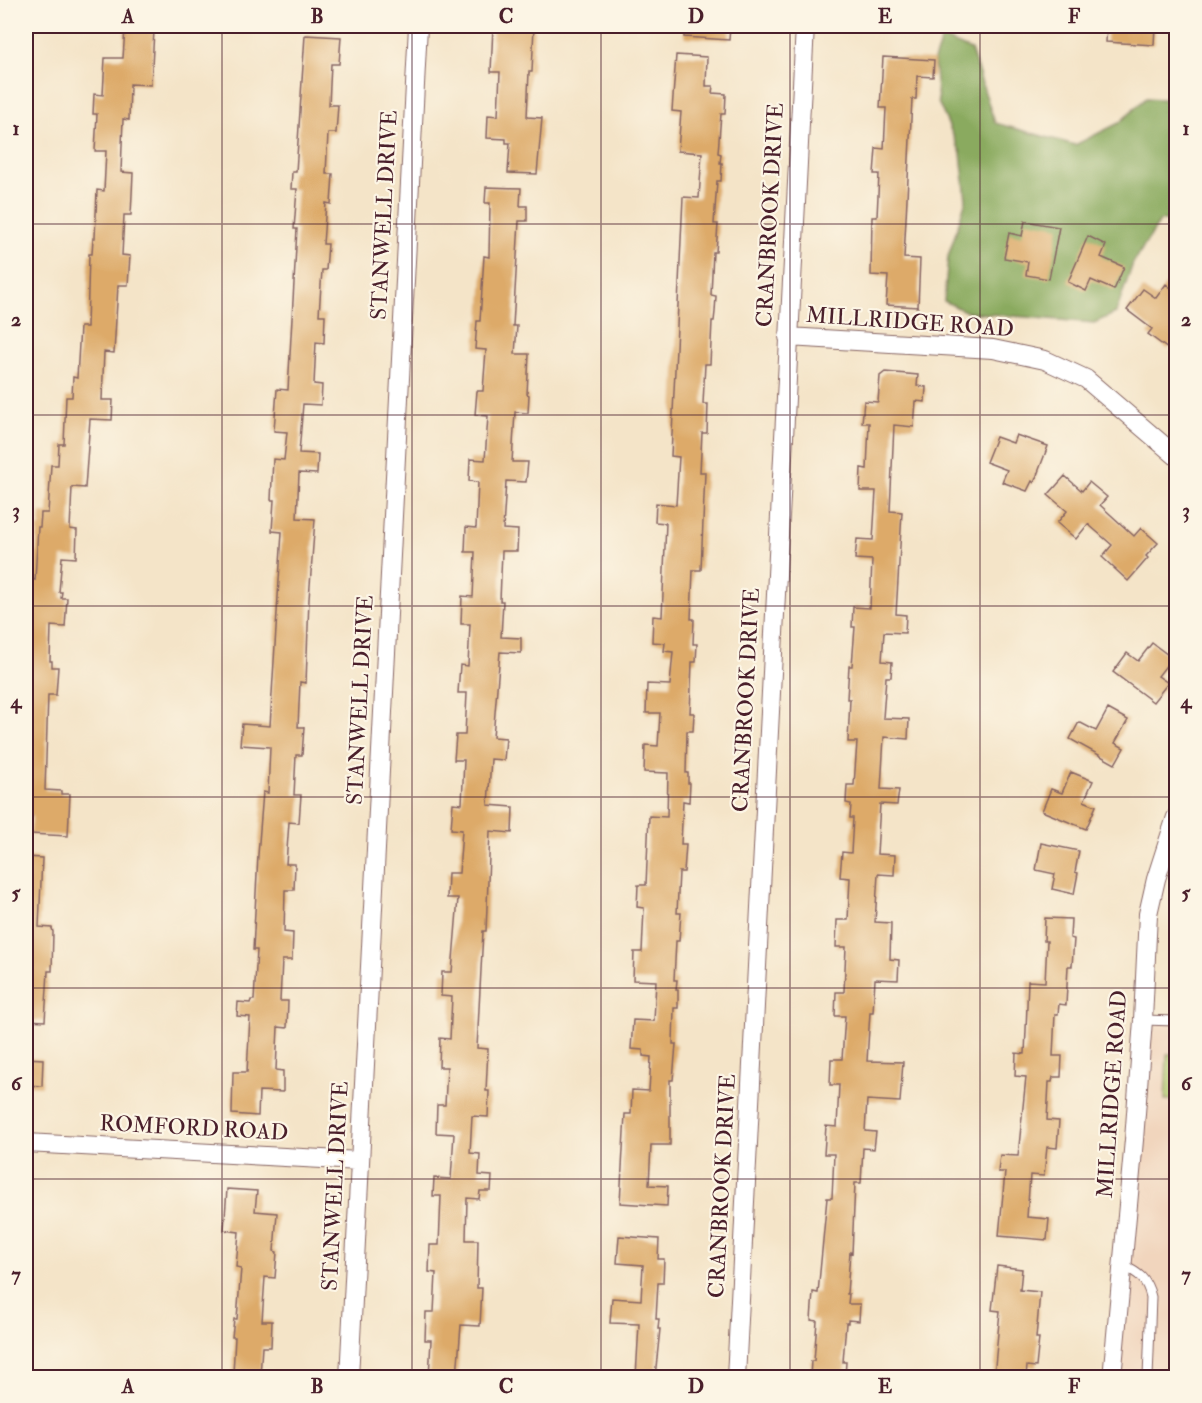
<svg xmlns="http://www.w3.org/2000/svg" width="1202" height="1403" viewBox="0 0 1202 1403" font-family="'IM FELL Double Pica',serif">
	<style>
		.built { fill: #f1d5bd }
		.green { fill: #aec56a; stroke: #7c724a; stroke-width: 1.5 }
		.forest { fill: #8aaa5e; stroke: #6a6444; stroke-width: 1.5 }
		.building { fill: #ddaa69 }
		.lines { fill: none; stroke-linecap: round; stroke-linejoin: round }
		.service-casing { stroke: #866462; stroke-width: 11 }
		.minor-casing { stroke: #866462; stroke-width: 20 }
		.service { stroke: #fff; stroke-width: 9 }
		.minor { stroke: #fff; stroke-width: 18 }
		.grid { fill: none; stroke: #4a1f2b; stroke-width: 1.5; stroke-opacity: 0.55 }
		.labels { text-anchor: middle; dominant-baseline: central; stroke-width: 4.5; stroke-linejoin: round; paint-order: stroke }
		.street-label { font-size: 22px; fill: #4a1f2b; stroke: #fcf5e5 }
		.neatline { fill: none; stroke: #4a1f2b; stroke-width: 2 }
		.grid-label { font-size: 20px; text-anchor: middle; font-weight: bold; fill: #4a1f2b }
	</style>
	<rect width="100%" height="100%" fill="#fcf5e5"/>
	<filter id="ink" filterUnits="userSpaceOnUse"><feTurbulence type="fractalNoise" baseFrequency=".0167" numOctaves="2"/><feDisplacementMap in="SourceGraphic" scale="12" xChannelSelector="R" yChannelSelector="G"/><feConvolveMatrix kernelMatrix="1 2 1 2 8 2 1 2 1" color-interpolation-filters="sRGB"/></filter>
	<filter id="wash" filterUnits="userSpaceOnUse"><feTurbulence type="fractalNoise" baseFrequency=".008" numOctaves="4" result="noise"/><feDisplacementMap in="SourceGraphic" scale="24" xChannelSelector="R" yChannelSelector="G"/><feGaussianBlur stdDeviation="1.35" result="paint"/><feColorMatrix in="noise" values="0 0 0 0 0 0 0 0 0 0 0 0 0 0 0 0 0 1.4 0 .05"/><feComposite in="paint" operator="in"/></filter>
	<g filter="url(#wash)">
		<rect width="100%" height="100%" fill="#f4e4c8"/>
		<path class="built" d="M1143 1020 1176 1021V1377L1112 1378Z"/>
		<path class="green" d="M1167 1054H1176V1100H1165Z"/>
		<path class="forest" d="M942 38 971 50 995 123 1075 145 1119 123 1146 98 1176 100V218L1160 221 1133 263 1116 313 1094 323 967 312 944 301 948 257 966 200 961 153 938 102 934 60Z"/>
		<g id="blocks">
			<path class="building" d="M493 26H534L532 72H529L527 117 542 118 537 174 508 173 510 143H506V139L487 138 488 115 498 116 500 72H491Z
				M684 26H730L729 40 684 37Z
				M1107 26H1155L1154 45 1106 42Z
				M125 28 154 30 151 85 130 84 129 120 123 119 121 172 133 173 131 215H124L122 255 130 256 128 285H118L114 353 104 352 102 400H113L112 420 90 419 85 488 72 487 70 529 77 530 76 558 62 557 59 592H62L61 598H67L65 627 51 626 50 661H52V667H58L56 695H48L45 790 61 791V794H70L68 836 30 834 32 816H29V808H26V597L28 598 30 579 35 580 38 527H40L41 513H48L51 465H58L59 444H64L66 397H72L73 377 77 378 80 327H87L89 254H92L93 238H95L97 190 104 191 106 151H95L97 114H93L94 94 103 95 105 58H123Z
				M305 35 341 37 339 64H331L329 105H338L336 133H328L326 174H333L331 204 326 203 323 244H328L326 270H322L319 315H325L324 343 316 342 314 384 322 385 321 405 303 404 299 453 318 454 317 474 299 473 297 518 315 519 309 599 306 683 300 682 298 727H304L302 755H296L294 795H301L299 823 289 822 286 864H295L294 890H285L284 932 293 933 292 960H282L280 1001H288L287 1028 278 1027 276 1070 283 1071V1092L259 1091 258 1116 232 1114 233 1072H247L250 1017 237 1016 238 1002 250 1003 251 1000H254L257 950H253L258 855 263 792 268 793 270 747 240 745 242 724 270 726 282 532 272 531 274 500H271L273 459 284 460 287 432 274 431 277 389 288 390 297 229H294L297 189H291L292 172H296Z
				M676 55 707 57 706 86H713L712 93 726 94 725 114H721L718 153 721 154 720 163H722L721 181H717L714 224H718L716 252H713L711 295 716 296 715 312 714 321H712L710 364H705L703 404H708L707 433H702L700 472H705L701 570H693L691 619H694L693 644H697L696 662H692L690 713H694L693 731H687L686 773H688V783H690L689 802 683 801 681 844H686L684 872H679L677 913H681L679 941H676L674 980H677L676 990H678V1008H674L673 1044H676L673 1080H670V1145H651L649 1185 668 1186 667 1206 620 1203 625 1114H631L632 1090 649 1091 651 1057 643 1056V1050L631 1049 633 1020 654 1021 656 981 633 980 634 952H642L644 908 637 907 638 885H646L649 816 667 817 668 773 644 772 645 745 658 746 660 713H646L647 684 670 685 673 652 664 651 665 643 652 642 653 616 662 617 666 523 655 522 656 503 676 505 679 457 671 456 683 197 699 198 702 153 678 151 681 112 672 111Z
				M883 57 934 60 933 77 917 76 916 99H912L904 258 920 259 918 307 886 305 888 276 871 275 872 217H877L879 174H874L876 148 884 149 886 108H880Z
				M486 187 521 188 520 206H527V221H519L513 326H517L515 354H529L527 394 529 395 528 413 515 412 512 462H528L526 482 506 481 503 529 518 530 517 551H502L500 601H503L501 637 521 638V653L500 652 493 737 506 738 504 760 491 759 488 805 513 807 512 833 490 831 486 931H483L477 1048 488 1049 486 1091H489L488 1117 472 1116 470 1153 480 1154 479 1175 492 1176 491 1191H480L479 1199 467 1198 466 1240H478L477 1288H482L480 1326 461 1325 457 1377H429L431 1340H425L426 1312H434L436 1273 429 1272 430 1245H439L441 1196H433L434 1178 451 1179 454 1134 436 1133 437 1105H445L447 1067H439L440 1038 450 1039 452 997 441 996 442 972H452L458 898H447L448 873H459L462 830 451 829 453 803 462 804 464 760H454L455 748 456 735H465L467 693H458L460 665 468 666 470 624H461L462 596 473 597 475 552H465L466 527 476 528 478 482 469 481 470 459 485 460 488 416 475 415 477 391H483L486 350 475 349 477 321H480L484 256 489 257 490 203H485Z
				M1025 221 1059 227 1049 279 1026 275 1028 262 1004 258 1009 233 1022 236Z
				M1088 236 1106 245 1101 257 1124 267 1114 290 1091 280 1086 291 1068 282Z
				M1166 284 1176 292V337L1168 349 1148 334 1152 329 1127 310 1143 289 1156 298Z
				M885 372 918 375 917 386 926 387 925 402 916 401 914 427 894 425 890 511 902 512 896 614 906 615 905 633 884 632 882 661 892 662 891 677H886L883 718 909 719 908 739 884 737 881 789 899 790 897 805 880 804 877 854 895 855 894 875 878 874 875 922 891 923 890 959 899 960 898 980 875 979 873 1012H870L867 1061 903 1062 900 1102 867 1100 865 1131 876 1132 874 1149 863 1148 861 1183H855L852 1253 850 1252 847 1294H849L848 1304H860L859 1321 848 1320V1323H846L843 1362H846L845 1377H810L811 1361H814L817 1321 811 1320 813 1292 818 1293 827 1198H832L834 1154H824L826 1126 837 1127 839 1085H830L831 1059H842L845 1016H835L836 992H844L846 947H836L837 920H848L850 878 840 877 842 852 851 853 853 818H850L851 804 846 803 847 785H854L857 742H848L850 699H847L849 666H852L855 627H852L853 607 870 608 872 560 855 559 857 539 873 540 876 491H860L861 468 867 469 869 423H862L864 401 878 402 880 376Z
				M1016 435 1048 446 1034 483 1032 481 1027 491 1002 482 1007 470 986 462 996 437 1013 443Z
				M1065 476 1082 491 1089 482 1107 497 1100 505 1134 536 1141 528 1158 543 1146 556 1148 558 1128 581 1102 557 1112 545 1088 524 1076 539 1057 523 1067 511 1048 495Z
				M1152 643 1172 658 1158 676 1168 683 1153 702 1113 672 1127 653 1138 661Z
				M1108 709 1128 720 1115 743 1124 748 1115 764 1070 739 1079 722 1096 731Z
				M1071 772 1093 781 1084 801 1096 806 1086 829 1042 811 1051 789 1062 793Z
				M1041 843 1079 851 1075 872 1078 873 1074 894 1052 889 1055 874 1036 870Z
				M26 857 42 858 39 927 52 928 53 932 52 971H48L45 1021 26 1020Z
				M1045 918 1071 919 1070 938 1074 939 1072 966H1068L1066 1005 1059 1004 1058 1014H1055L1053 1056H1062L1061 1077H1053L1052 1082H1049L1047 1120 1059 1121 1057 1148 1047 1147 1044 1176 1030 1175 1027 1217 1049 1219 1047 1240 999 1236 1005 1172H998L1000 1155 1018 1156 1026 1077 1015 1076 1016 1053 1025 1054 1028 981 1045 982 1047 941H1044Z
				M26 1058 43 1059 42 1086 26 1085Z
				M227 1189 257 1191 255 1211 277 1213 274 1251 277 1252 275 1278 265 1277 262 1321H272L271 1347H262L260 1376 233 1374 235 1337H232L234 1319H237L241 1268 236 1267 239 1232 224 1230Z
				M619 1236 659 1239 658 1259H664L663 1283H658L656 1319H659L658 1329H660L655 1377H636L639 1324 610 1323 612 1298 641 1300 643 1265 617 1263Z
				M997 1266 1022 1269 1020 1290 1040 1292 1036 1338H1039L1036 1367 1027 1366 1026 1377H994L1000 1311 992 1310Z"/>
		</g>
	</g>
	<g filter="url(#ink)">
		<use href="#blocks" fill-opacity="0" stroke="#866462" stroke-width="1.5"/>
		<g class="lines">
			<defs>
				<path id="service" d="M1143 1020 1176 1021
					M1122 1265C1139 1273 1147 1279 1151 1297L1148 1378"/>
				<path id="minor" d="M788 337 993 349 1045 360 1086 379 1176 456
					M26 1143 360 1161
					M349 1378 418 26
					M736 1378 805 26
					M1112 1378 1134 1140 1143 1020 1148 914 1156 879 1176 817"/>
			</defs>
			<use href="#service" class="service-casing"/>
			<use href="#minor" class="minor-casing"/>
			<use href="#service" class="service"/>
			<use href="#minor" class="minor"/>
		</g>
	</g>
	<path class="grid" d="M222 26V1378M412 26V1378M601 26V1378M790 26V1378M980 26V1378M26 224H1176M26 415H1176M26 606H1176M26 797H1176M26 988H1176M26 1179H1176"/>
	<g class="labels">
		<g class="street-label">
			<text transform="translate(384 215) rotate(-87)">STANWELL DRIVE</text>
			<text transform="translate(770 215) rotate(-87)">CRANBROOK DRIVE</text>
			<text transform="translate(910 322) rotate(4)">MILLRIDGE ROAD</text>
			<text transform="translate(360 700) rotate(-87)">STANWELL DRIVE</text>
			<text transform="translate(746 700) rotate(-87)">CRANBROOK DRIVE</text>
			<text transform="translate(1112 1094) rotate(-86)">MILLRIDGE ROAD</text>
			<text transform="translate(194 1128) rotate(3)">ROMFORD ROAD</text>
			<text transform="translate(335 1186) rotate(-87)">STANWELL DRIVE</text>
			<text transform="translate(722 1186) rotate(-87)">CRANBROOK DRIVE</text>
		</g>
	</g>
	<rect width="1202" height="1403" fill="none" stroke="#fcf5e5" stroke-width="66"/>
	<rect x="33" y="33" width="1136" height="1337" class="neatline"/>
	<g class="grid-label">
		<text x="128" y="23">A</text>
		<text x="317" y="23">B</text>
		<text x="506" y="23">C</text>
		<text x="696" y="23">D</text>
		<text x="885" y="23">E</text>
		<text x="1074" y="23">F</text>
		<text x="16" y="135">1</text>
		<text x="1186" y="135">1</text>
		<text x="16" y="326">2</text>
		<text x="1186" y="326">2</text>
		<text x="16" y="517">3</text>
		<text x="1186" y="517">3</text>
		<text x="16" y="708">4</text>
		<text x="1186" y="708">4</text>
		<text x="16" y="899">5</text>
		<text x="1186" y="899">5</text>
		<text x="16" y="1090">6</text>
		<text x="1186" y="1090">6</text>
		<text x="16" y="1281">7</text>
		<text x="1186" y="1281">7</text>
		<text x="128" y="1393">A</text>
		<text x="317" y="1393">B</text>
		<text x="506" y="1393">C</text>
		<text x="696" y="1393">D</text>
		<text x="885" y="1393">E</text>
		<text x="1074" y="1393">F</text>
	</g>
</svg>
